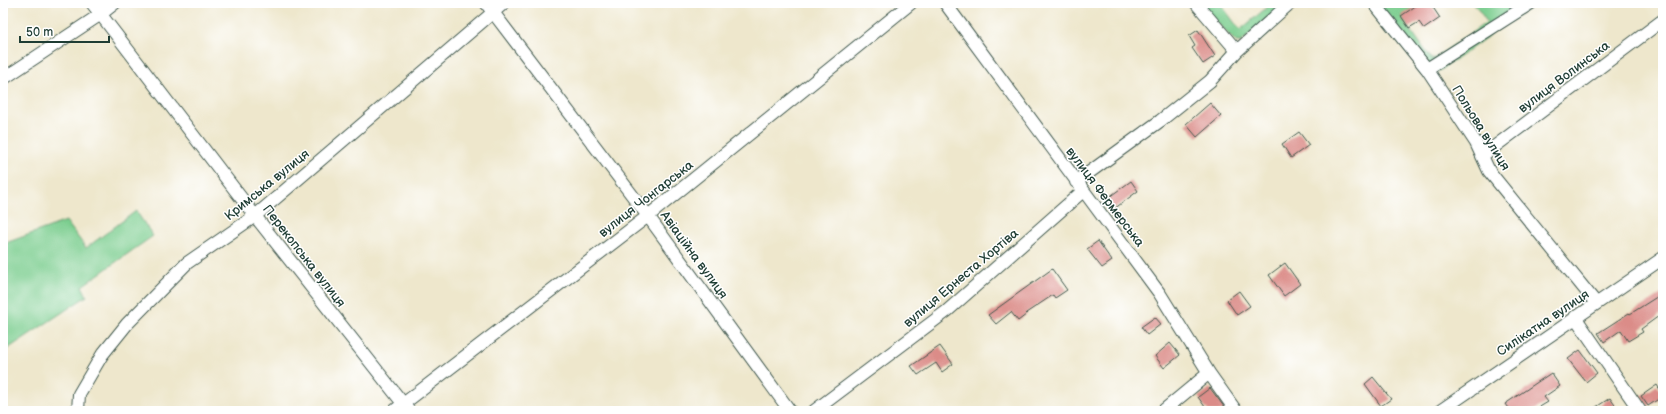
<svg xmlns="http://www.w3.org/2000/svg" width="1666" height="414" viewBox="0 0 1666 414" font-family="'Balsamiq Sans',sans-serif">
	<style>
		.green { fill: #7cce8f; stroke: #4e8662 }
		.building { fill: #db8c88 }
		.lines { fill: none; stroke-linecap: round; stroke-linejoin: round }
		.minor-casing { stroke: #3e564b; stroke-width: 14 }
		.minor { stroke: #fff; stroke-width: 12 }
		.labels { text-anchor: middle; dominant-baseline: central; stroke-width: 3; stroke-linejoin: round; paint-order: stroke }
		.street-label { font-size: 13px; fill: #1f3d34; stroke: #fff }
	</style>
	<rect width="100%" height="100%" fill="#fff"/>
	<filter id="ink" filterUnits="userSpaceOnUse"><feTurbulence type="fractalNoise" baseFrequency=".025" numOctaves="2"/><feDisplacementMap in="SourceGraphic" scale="8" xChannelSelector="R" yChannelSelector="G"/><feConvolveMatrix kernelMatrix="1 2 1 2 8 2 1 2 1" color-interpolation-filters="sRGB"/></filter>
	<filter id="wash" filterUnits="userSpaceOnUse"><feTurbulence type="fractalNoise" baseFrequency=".012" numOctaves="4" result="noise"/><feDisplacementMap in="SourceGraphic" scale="16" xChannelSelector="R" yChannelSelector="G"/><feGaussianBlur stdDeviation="0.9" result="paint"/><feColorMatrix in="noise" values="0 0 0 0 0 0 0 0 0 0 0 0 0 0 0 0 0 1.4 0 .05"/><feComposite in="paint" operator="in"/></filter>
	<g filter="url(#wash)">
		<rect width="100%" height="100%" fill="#eee7cc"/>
		<path class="green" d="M1198 3H1220L1240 30 1272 3H1287L1241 42H1236Z
			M1372 3H1420L1401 16 1432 60 1487 22 1474 3H1534L1444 68 1437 72 1431 73Z
			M136 211 153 236 82 286 87 296 3 352V244L66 221 86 248Z"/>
		<g id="blocks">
			<path class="building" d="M1420 3H1430L1440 18 1424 29 1419 22 1409 28 1401 16Z
				M1198 30 1215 56 1203 64 1192 48 1195 46 1189 36Z
				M1210 103 1221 116 1197 137 1186 124Z
				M1299 132 1309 145 1291 158 1282 144Z
				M1131 181 1138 191 1114 209 1105 200Z
				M1098 241 1112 261 1102 268 1087 249Z
				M1285 263 1300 284 1284 296 1269 275Z
				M1052 269 1067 290 1055 298 1053 295 1026 313 1027 314 1018 321 1011 312 996 324 988 315Z
				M1239 291 1250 306 1237 315 1227 300Z
				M1663 293V313L1641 329 1643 332 1628 341 1621 330 1604 342 1598 333 1629 313 1630 314Z
				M1155 317 1161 324 1147 335 1141 327Z
				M1170 343 1180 355 1164 368 1155 356Z
				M940 346 953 364 942 372 936 363 918 375 911 366Z
				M1580 350 1597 373 1586 382 1568 359Z
				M1551 373 1560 386 1544 397 1548 402 1533 411H1510L1505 404Z
				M1373 377 1391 399 1381 406 1365 384Z
				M1657 385 1663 394V396L1648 406 1641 396Z
				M1210 388 1225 408 1227 411H1208L1198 397Z
				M1610 398 1619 411H1590Z"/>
		</g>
	</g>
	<g filter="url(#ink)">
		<use href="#blocks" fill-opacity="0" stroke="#3e564b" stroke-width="1"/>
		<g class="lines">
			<defs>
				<path id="minor" d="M92 3 255 216 409 411
					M486 3 648 216 790 411
					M945 3 1160 294 1209 373 1236 411
					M1196 3 1237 51
					M1374 3 1427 69 1476 143 1489 171 1596 303
					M1427 69 1531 3
					M3 79 101 14 115 3
					M1482 156 1663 20
					M1076 182 1160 121 1210 81 1237 51 1290 3
					M1575 317 1640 411
					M78 411 79 394 102 355 127 324 187 263 255 216 504 3
					M394 411 648 216 911 3
					M814 411 947 311 1083 191
					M1163 411 1209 373
					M1440 411 1663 258"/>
			</defs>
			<use href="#minor" class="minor-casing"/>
			<use href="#minor" class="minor"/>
		</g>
	</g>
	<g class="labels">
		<g class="street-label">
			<text transform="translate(1564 77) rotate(-37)">вулиця Волинська</text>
			<text transform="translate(1481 128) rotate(58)">Польова вулиця</text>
			<text transform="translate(267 185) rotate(-39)">Кримська вулиця</text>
			<text transform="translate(1105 197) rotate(53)">вулиця Фермерська</text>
			<text transform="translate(646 199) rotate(-38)">вулиця Чонгарська</text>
			<text transform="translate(694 255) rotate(54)">Авіаційна вулиця</text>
			<text transform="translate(304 256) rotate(52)">Перекопська вулиця</text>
			<text transform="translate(961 278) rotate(-40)">вулиця Ернеста Хортіва</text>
			<text transform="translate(1543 323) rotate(-34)">Силікатна вулиця</text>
		</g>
	</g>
	<rect width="1666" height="414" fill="none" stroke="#fff" stroke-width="16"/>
	<path d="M20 36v6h89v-6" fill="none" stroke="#1f3d34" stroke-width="2"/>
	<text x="26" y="36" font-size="12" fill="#1f3d34" stroke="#ffffff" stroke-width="3" paint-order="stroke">50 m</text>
</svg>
